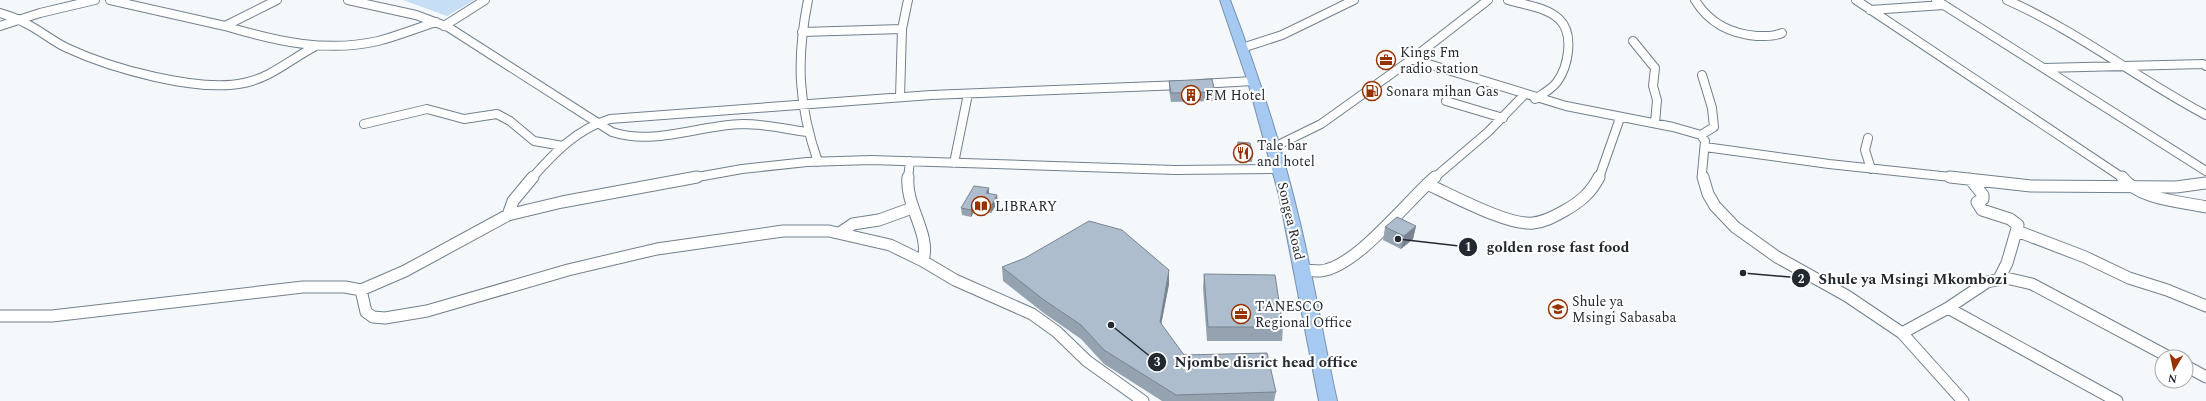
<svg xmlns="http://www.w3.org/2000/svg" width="2206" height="401" viewBox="0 0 2206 401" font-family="Spectral,serif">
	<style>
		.green { fill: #c7def7 }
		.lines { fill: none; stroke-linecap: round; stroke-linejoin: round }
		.minor-far1-casing { stroke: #71808f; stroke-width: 10 }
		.minor-casing { stroke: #71808f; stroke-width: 13 }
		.highway-casing { stroke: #7891ad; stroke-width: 2 }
		.minor-far1 { stroke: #fff; stroke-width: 8 }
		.minor { stroke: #fff; stroke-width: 11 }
		.highway { fill: #a5c9f0; fill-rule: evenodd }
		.wall { fill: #95a3b1 }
		.shaded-wall { fill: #798490 }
		.building { fill: #adbdce; stroke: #798490 }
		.labels { text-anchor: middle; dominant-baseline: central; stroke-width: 4; stroke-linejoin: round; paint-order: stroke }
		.poi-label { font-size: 14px; fill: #232930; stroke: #fff; text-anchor: start }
		.street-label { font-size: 14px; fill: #232930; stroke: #fff }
		.leader { fill: none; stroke: #232930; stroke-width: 1.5 }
		.callout-dot { fill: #232930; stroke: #fff; stroke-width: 1.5 }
		.mark-label { font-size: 12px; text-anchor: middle; font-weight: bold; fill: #fff }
		.callout-label { font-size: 15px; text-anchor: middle; font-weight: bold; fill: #232930; stroke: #fff; stroke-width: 4; stroke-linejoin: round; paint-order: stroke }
	</style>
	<rect width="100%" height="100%" fill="#f4f8fb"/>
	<path class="green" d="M403 0H474L447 16Z"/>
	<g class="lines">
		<defs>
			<path id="minor-far1" d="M110 0 225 26 277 0
				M348 0 416 15 448 27 612 132C656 146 698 125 743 124 764 124 786 129 807 132
				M808 0C796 60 798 104 818 162
				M1508 0C1525 5 1546 7 1559 19 1575 34 1568 67 1557 82 1551 90 1542 94 1535 99
				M1695 0C1709 23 1731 34 1757 36 1766 36 1774 37 1782 33
				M1856 0 2123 178
				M1936 0 2206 171
				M2007 0C2077 31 2138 79 2206 115
				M1870 10 1944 5
				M0 13C9 16 17 18 25 23 40 30 52 41 67 48 110 68 198 93 244 83 270 78 291 59 314 47
				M0 26 40 13 95 0
				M225 26C275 41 326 53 378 41 398 36 417 28 436 22
				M444 26 485 0
				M802 32 902 29
				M1633 41 1655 68 1653 86 1657 100 1655 123
				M1242 48 1282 35 1354 0
				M1412 59 1566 106 1673 127 1701 135 1705 141 1702 173 1703 178
				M2044 68 2203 64 2206 66
				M1200 84 1253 81
				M900 97 902 29 908 0
				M1446 101 1503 118
				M364 124 427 109 464 119 497 114 510 121 534 141 563 146
				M1701 135 1714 127 1712 108 1702 75
				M1868 138 1865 150 1871 169
				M1274 147 1321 124 1412 59 1488 0
				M1705 147 1829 164 1960 178
				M954 163 968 94
				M532 178C554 153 577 129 610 119L931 95 1182 85
				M692 178 742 169 807 162 871 160 1175 170 1280 169
				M908 178 910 161
				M1434 178 1488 132 1524 95
				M1599 178 1620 118"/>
			<path id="minor" d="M908 177C905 206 931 233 923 261
				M1703 177 1708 194 1715 206 1735 227 1777 257 1847 296 1902 333 1963 401
				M1950 177 2031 186 2176 187 2206 183
				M2122 177C2140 200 2179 201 2206 207
				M1970 179 1983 195V199L1977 202 1982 210 2010 219 2018 225 2007 263 2000 277
				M1427 184C1452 195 1508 226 1533 223 1545 222 1555 216 1564 211 1580 202 1591 193 1599 177
				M508 215 513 201 533 177
				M2017 231 2085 257 2129 278 2167 290 2206 306
				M841 232 853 224 879 220 912 208
				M1302 270C1308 270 1314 271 1320 271 1356 268 1407 201 1435 177
				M361 290 405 271 508 215 562 202 697 177
				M1948 308 2117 401
				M0 316H52L303 287H345L361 290 366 312 373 317 385 318 427 311 568 270 657 249 783 231H829L890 245 923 261 955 280 1032 314 1057 332 1087 361 1143 401
				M1902 333 1948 308 1987 282 2006 278 2032 284 2169 357
				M2186 366 2206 377"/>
			<path id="highway" d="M1220 0H1230C1258 73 1282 147 1300 223 1314 282 1324 342 1337 401H1319L1279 195 1248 82Z"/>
		</defs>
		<use href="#minor-far1" class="minor-far1-casing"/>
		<use href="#minor" class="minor-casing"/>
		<use href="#highway" class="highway-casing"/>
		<use href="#minor-far1" class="minor-far1"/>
		<use href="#minor" class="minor"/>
		<use href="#highway" class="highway"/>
	</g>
	<path class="wall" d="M1169 81 1215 92 1214 101 1171 102 1169 90Z
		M1236 154 1253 155 1252 162 1235 161Z
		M989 194 998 202 991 213 975 210 971 217 962 215 961 208Z
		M1416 226 1413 239 1401 249 1383 240 1385 227Z
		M1002 267 1169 270V284L1161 324 1184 355 1276 392 1274 401H1162L1104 364 1081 339 1045 314 1003 281Z
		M1204 274 1283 327 1282 341H1207L1203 288Z"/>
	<path class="shaded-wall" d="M989 188V195L986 193Z
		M997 195 998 202 991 213V206Z
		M974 203 975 210 971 217V210Z
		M1416 226 1413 239 1401 249 1404 236Z
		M1169 270V284L1159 336 1160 322Z"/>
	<path class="building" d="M1212 79 1215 92 1171 93 1169 81Z
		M1238 142 1250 143 1253 155 1236 154Z
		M974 186 989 188 986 193 997 195 991 206 974 203 971 210 961 208Z
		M1397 217 1416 226 1404 236 1385 227Z
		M1089 221 1122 230 1169 270 1160 322 1184 355 1267 353 1276 392 1176 395 1104 350 1081 325 1044 300 1002 267 1025 258Z
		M1204 274 1275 275 1283 327H1208Z"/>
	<defs>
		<symbol id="office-ring" viewBox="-11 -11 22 22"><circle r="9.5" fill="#fff" stroke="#973201" stroke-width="1.5"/><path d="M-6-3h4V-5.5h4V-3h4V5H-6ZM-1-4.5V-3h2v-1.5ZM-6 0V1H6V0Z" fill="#973201"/></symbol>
		<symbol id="fuel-ring" viewBox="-11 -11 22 22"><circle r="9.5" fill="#fff" stroke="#973201" stroke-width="1.5"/><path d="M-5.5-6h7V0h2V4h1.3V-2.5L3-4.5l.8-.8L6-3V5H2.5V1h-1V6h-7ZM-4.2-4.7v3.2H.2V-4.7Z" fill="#973201"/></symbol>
		<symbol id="building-ring" viewBox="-11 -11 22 22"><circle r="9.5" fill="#fff" stroke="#973201" stroke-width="1.5"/><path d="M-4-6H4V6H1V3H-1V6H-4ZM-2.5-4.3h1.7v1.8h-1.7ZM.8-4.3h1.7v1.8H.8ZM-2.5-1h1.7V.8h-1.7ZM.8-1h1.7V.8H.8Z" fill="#973201"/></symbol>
		<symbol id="restaurant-ring" viewBox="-11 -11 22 22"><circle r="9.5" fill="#fff" stroke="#973201" stroke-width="1.5"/><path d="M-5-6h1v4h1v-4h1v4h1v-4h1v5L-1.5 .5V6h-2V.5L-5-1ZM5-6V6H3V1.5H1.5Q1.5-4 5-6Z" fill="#973201"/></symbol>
		<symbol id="library-ring" viewBox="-11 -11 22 22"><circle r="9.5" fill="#fff" stroke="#973201" stroke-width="1.5"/><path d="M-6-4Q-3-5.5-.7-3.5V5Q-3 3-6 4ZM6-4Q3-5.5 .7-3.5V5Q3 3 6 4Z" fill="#973201"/></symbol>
		<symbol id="school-ring" viewBox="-11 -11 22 22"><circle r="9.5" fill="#fff" stroke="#973201" stroke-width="1.5"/><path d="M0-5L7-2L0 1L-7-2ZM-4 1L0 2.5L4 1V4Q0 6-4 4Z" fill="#973201"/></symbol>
	</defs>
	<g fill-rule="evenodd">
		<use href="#office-ring" x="1375" y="49" width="22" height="22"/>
		<use href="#fuel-ring" x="1361" y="80" width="22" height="22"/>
		<use href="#building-ring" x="1180" y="84" width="22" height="22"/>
		<use href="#restaurant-ring" x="1232" y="142" width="22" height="22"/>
		<use href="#library-ring" x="970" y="195" width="22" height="22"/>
		<use href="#school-ring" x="1547" y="298" width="22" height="22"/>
		<use href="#office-ring" x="1230" y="303" width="22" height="22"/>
	</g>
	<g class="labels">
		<g class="poi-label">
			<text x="1400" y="52">Kings Fm<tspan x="1400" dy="16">radio station</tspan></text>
			<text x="1386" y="91">Sonara mihan Gas</text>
			<text x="1205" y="95">FM Hotel</text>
			<text x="1257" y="145">Tale bar<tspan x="1257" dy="16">and hotel</tspan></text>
			<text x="995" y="206">LIBRARY</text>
			<text x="1572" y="301">Shule ya<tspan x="1572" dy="16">Msingi Sabasaba</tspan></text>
			<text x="1255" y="306">TANESCO<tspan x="1255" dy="16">Regional Office</tspan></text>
		</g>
		<g class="street-label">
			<text transform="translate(1291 221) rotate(77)">Songea Road</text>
		</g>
	</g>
	<path class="leader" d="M1398 239L1468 247M1743 273L1801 278M1111 325L1157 362"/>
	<g class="callout-dot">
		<circle cx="1398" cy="239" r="4"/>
		<circle cx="1743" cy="273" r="4"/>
		<circle cx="1111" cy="325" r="4"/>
		<circle cx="1468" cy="247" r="10"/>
		<circle cx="1801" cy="278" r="10"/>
		<circle cx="1157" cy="362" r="10"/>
	</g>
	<g class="mark-label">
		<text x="1468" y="251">1</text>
		<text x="1801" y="283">2</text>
		<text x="1157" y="366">3</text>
	</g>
	<g class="callout-label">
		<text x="1558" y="252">golden rose fast food</text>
		<text x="1913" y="284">Shule ya Msingi Mkombozi</text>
		<text x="1266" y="367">Njombe disrict head office</text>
	</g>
	<g transform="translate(2174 369) rotate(189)"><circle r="19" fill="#ffffff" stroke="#a7a9ac"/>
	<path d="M0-3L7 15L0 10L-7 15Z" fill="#973201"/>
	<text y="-6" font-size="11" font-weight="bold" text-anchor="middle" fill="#232930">N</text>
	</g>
</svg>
